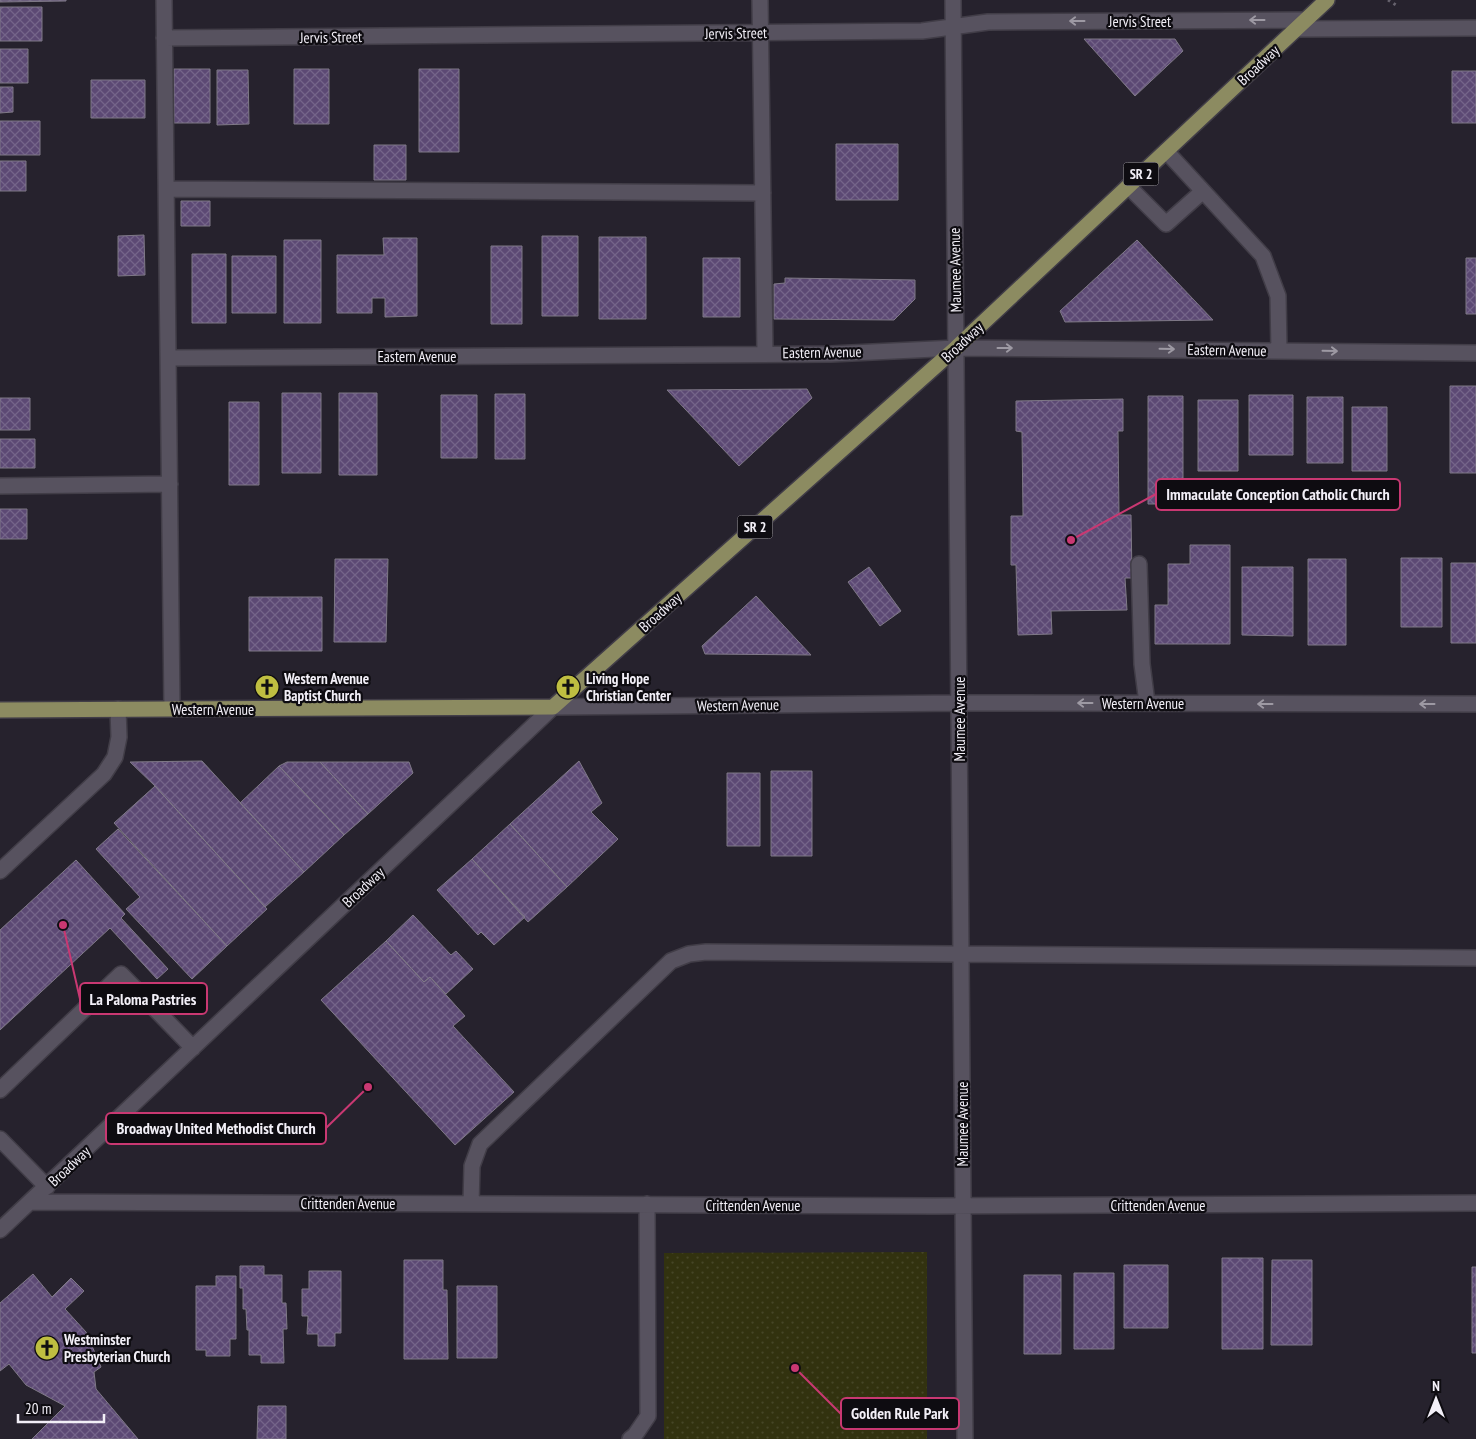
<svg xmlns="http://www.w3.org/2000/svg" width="1476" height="1439" viewBox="0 0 1476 1439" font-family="'PT Sans Narrow',sans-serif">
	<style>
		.park { fill: url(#park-dots) }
		.building { fill: url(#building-cross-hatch); stroke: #7f7987 }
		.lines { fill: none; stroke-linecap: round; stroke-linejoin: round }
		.minor-casing { stroke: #413d47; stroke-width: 18 }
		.major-casing { stroke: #413d47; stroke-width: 18 }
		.path { stroke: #66626d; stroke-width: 3; stroke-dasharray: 2.5 4; stroke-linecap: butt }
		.minor { stroke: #57525f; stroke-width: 15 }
		.major { stroke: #8c8b61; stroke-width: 15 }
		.oneway { stroke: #9d99a3 }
		.labels { text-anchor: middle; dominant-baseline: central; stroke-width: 4.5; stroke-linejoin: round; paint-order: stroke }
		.shield { fill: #0e0c11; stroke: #aeabb2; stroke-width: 1 }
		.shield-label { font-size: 14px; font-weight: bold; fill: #f2eff7 }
		.street-label { font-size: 15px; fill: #f2eff7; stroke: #0e0c11 }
		.poi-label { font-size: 15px; font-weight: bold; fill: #f2eff7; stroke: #0e0c11; text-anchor: start }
		.leader { fill: none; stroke: #c93872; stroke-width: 2 }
		.callout-dot { fill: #c93872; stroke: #0e0c11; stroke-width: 2 }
		.callout { fill: #0e0c11; stroke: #c93872; stroke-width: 2 }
		.callout-label { font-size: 16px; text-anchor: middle; font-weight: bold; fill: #f2eff7 }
	</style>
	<defs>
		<pattern id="park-dots" width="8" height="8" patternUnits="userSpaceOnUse" patternTransform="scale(1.25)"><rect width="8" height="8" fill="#32320f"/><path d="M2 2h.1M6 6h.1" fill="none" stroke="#464627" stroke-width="1.8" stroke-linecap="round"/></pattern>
		<pattern id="building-cross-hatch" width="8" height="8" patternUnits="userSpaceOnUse" patternTransform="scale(1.25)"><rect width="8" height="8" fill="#5c4974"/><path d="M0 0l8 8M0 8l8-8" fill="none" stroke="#746489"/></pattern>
	</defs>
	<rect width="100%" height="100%" fill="#26222d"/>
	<path class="park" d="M927 1252V1439H664V1253Z"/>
	<path class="building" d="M0 0H66V1L0 2Z
		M0 7H42V41H0Z
		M1084 39H1175L1183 51 1135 96Z
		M0 49H28V83H0Z
		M174 69H210V123H174Z
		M294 69H329V124H294Z
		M419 69H459V152H419Z
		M217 70H248L249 124 217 125Z
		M1452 71H1476V123H1452Z
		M91 80H145V118H91Z
		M0 87H13V112L0 113Z
		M0 121H40V155H0Z
		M836 144H898V200H836Z
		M374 145H406V180H374Z
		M0 161H26V191H0Z
		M181 201H210V226H181Z
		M144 235 145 275 118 276V236Z
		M542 236H578V316H542Z
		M599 237H646V319H599Z
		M383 238H417V316L385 317V298H372V313H337V255H384Z
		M284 240H321V323H284Z
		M1137 240 1213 320 1065 322 1060 311Z
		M491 246H522V324H491Z
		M192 254H226V323H192Z
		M232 256H276V313H232Z
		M703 258H740V317H703Z
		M1466 258H1476V314H1466Z
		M785 278 915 280V299L894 320 774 319V284L785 283Z
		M1450 386H1476V473H1450Z
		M807 389 812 398 739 466 667 390Z
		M282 393H321V473H282Z
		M339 393H377V475H339Z
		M495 394H525V459H495Z
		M441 395H477V458H441Z
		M1249 395H1293V455H1249Z
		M1148 396H1183V504H1148Z
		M1307 397H1343V463H1307Z
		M0 398H30V430H0Z
		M1123 399V431H1118L1119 515H1131L1132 578H1125L1127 610 1051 611 1052 634 1018 635 1016 565H1011V516H1023L1022 432 1016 431V401Z
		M1198 400H1238V471H1198Z
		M229 402H259V485H229Z
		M1352 407H1387V471H1352Z
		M0 439H35V468H0Z
		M0 509H27V539H0Z
		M1190 545H1230V644H1155V605H1168V564H1190Z
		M1401 558H1442V627H1401Z
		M335 559H388L386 642H334Z
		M1308 559H1346V645H1308Z
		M1451 563H1476V643H1451Z
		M869 567 901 611 880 626 848 582Z
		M1242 567H1293V636L1242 635Z
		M756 596 811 655 705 654 702 646Z
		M249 597H322V651H249Z
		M202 761 304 872 265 907 155 786 130 762Z
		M579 761 602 803 591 812 618 839 567 887 510 824Z
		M287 762H320L368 814 344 835 279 766Z
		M320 762H409L413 773 368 814Z
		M279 766 344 835 304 872 240 803Z
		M771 771H812V856H771Z
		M727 773H760V846H727Z
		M155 786 267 909 227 946 114 823Z
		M510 824 567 887 528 922 472 859Z
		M118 829 227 946 192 979 126 909 140 897 96 849Z
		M472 859 525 917 494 945 481 932 478 935 437 890Z
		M76 860 125 914 121 918 168 969 157 979 110 928 0 1030V930Z
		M413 915 451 955 456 951 473 969 446 994 430 977 424 982 386 941Z
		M386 941 424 982 430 977 465 1016 453 1026 514 1092 455 1145 321 1000Z
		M1222 1258H1263V1349H1222Z
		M404 1260H443V1290H447L448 1359H404Z
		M1272 1260H1312V1345H1271Z
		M1124 1265H1168V1328H1124Z
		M240 1266H264V1275H282V1303H286L287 1329H283L284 1363H261V1355H249V1330H247L246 1309H243V1288H240Z
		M1472 1267H1476V1353H1472Z
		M309 1271H341V1333H335V1346H318V1334H307L308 1316H302V1289H309Z
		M1074 1273H1114V1349H1074Z
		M33 1274 52 1297 71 1278 84 1291 65 1309 86 1332 101 1367 94 1372 96 1389 138 1439H32L65 1406 26 1385 9 1364 0 1371V1303Z
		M1024 1275H1061V1354H1024Z
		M216 1276H236V1339H230V1356H206V1350H196V1286H216Z
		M457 1286H497V1358H457Z
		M258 1406H286V1439H257Z"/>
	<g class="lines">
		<defs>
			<path id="minor" d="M164 0 172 709
				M760 0 765 353
				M953 0 965 1439
				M1296 29 1476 28
				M164 38 922 31 988 22 1306 20
				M1128 186 1166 224 1203 191 1166 151
				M166 189 763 193
				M1203 191 1263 256 1278 296 1279 351
				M169 358 831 354 956 348 1476 353
				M0 486 170 484
				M1139 564 1142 664 1147 703
				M0 871 104 774 115 757 119 737 118 709
				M0 1090 121 974 193 1048
				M0 1139 47 1187
				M31 1202 934 1206 1476 1203
				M471 1204 472 1166 480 1144 671 961 689 954 706 952 1476 958
				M0 1230 553 707 959 703 1476 704
				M630 1439 635 1435 648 1416 647 1204"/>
			<path id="major" d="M0 710 553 707 956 348 1327 0"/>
		</defs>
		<use href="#minor" class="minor-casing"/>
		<use href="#major" class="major-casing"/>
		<path class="path" d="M1388 0 1396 5"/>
		<use href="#minor" class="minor"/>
		<use href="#major" class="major"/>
	</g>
	<defs><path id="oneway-shaft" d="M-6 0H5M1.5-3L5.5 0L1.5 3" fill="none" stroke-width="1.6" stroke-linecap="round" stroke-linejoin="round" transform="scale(1.25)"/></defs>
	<g class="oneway">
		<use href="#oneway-shaft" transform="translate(1257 20) rotate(180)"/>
		<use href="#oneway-shaft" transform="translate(1077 21) rotate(180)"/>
		<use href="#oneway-shaft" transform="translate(1005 348)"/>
		<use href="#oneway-shaft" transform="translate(1167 349) rotate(1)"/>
		<use href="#oneway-shaft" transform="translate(1330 351) rotate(1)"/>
		<use href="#oneway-shaft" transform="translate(1085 703) rotate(-180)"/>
		<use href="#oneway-shaft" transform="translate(1265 704) rotate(-180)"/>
		<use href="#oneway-shaft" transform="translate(1427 704) rotate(-180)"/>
	</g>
	<defs>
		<symbol id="church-disc" viewBox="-11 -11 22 22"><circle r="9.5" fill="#bfbe41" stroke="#0e0c11"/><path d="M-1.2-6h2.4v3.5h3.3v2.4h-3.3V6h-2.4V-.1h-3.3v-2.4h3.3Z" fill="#111"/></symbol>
	</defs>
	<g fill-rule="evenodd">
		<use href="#church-disc" x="253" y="673" width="28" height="28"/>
		<use href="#church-disc" x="554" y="673" width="28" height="28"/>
		<use href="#church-disc" x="33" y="1334" width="28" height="28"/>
	</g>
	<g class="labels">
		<g class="shield">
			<rect x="1123.5" y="162.5" width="35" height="23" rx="4"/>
			<rect x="737.5" y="515.5" width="35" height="23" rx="4"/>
		</g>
		<g class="shield-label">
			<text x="1141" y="174">SR 2</text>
			<text x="755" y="527">SR 2</text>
		</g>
		<g class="street-label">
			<text x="1140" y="21">Jervis Street</text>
			<text transform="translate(736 33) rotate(-1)">Jervis Street</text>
			<text transform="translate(331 37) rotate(-1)">Jervis Street</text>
			<text transform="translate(1258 65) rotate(-43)">Broadway</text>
			<text transform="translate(955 270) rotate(-91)">Maumee Avenue</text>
			<text transform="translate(962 342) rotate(-43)">Broadway</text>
			<text transform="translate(1227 350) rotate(1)">Eastern Avenue</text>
			<text transform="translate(822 352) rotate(-1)">Eastern Avenue</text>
			<text x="417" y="356">Eastern Avenue</text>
			<text transform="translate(660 612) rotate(-42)">Broadway</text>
			<text x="1143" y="703">Western Avenue</text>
			<text transform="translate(738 705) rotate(-1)">Western Avenue</text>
			<text x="213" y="709">Western Avenue</text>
			<text transform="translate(959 719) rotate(-90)">Maumee Avenue</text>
			<text transform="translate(363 887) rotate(-43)">Broadway</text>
			<text transform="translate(962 1124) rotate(-90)">Maumee Avenue</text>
			<text transform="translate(69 1166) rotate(-43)">Broadway</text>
			<text x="348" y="1203">Crittenden Avenue</text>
			<text x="753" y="1205">Crittenden Avenue</text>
			<text x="1158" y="1205">Crittenden Avenue</text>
		</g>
		<g class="poi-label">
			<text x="284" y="678">Western Avenue<tspan x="284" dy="17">Baptist Church</tspan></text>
			<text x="586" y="678">Living Hope<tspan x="586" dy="17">Christian Center</tspan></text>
			<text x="64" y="1339">Westminster<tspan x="64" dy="17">Presbyterian Church</tspan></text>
		</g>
	</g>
	<path class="leader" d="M1071 540L1156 494M63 925L80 999M368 1087L326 1128M795 1368L841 1414"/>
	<g class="callout-dot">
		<circle cx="1071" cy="540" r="5"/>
		<circle cx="63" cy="925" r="5"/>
		<circle cx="368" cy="1087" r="5"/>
		<circle cx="795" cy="1368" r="5"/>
	</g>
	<g class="callout">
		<rect x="1156" y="479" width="244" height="31" rx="5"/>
		<rect x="80" y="983" width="127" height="31" rx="5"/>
		<rect x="106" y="1113" width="220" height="31" rx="5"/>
		<rect x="841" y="1398" width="118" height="31" rx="5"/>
	</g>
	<g class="callout-label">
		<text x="1278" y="500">Immaculate Conception Catholic Church</text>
		<text x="143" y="1005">La Paloma Pastries</text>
		<text x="216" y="1134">Broadway United Methodist Church</text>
		<text x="900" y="1419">Golden Rule Park</text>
	</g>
	<g transform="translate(1436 1399)" stroke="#0e0c11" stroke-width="4" paint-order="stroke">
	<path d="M0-4L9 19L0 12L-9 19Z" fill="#f2eff7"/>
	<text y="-8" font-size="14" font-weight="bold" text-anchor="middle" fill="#f2eff7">N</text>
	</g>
	<path d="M18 1414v8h86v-8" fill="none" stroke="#f2eff7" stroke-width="2.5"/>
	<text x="25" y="1414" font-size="15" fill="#f2eff7" stroke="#0e0c11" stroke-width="4" paint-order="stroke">20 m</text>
</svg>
